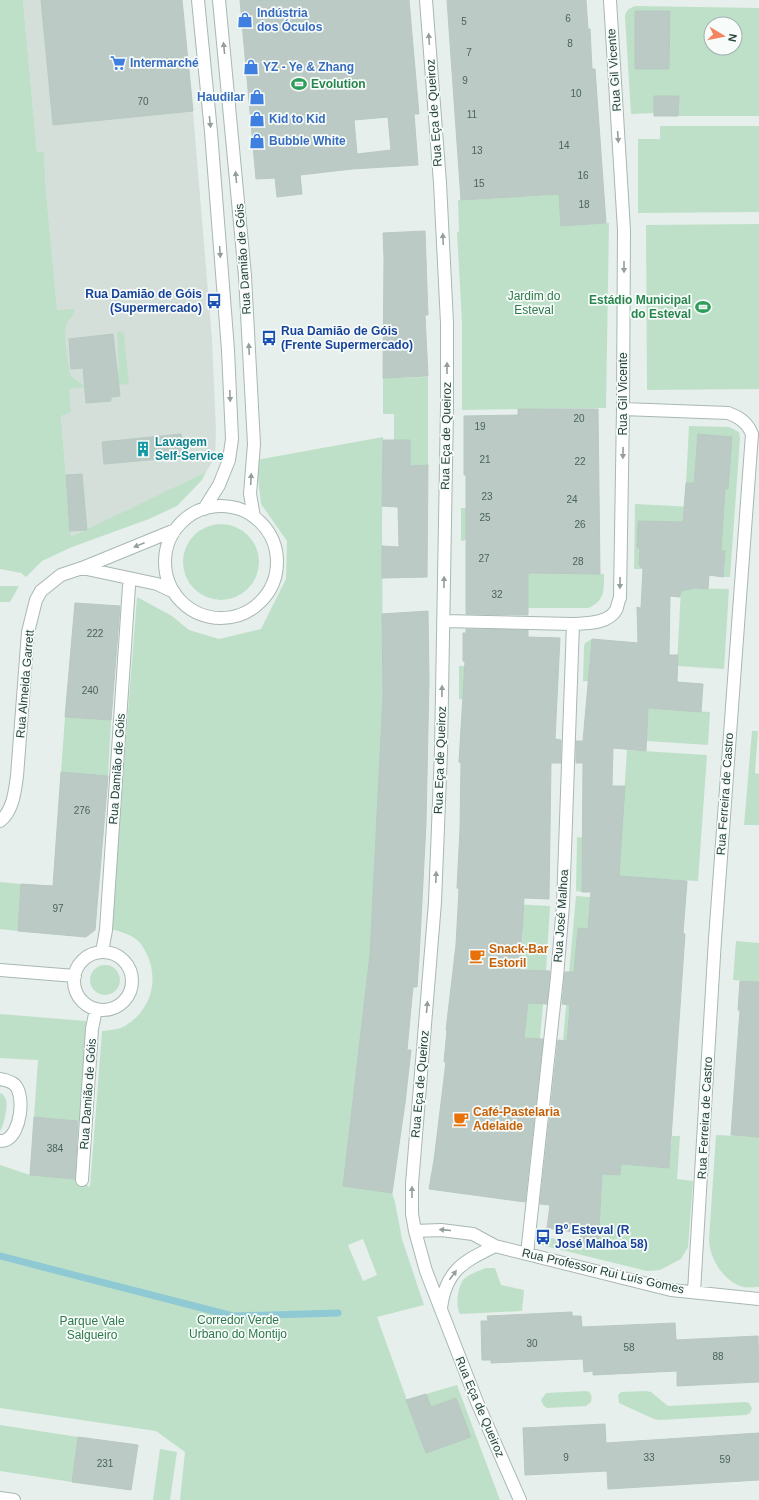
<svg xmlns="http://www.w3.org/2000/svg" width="759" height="1500" viewBox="0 0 759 1500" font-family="Helvetica,sans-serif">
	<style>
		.built { fill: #d4dfda }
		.green { fill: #bfe0c8; fill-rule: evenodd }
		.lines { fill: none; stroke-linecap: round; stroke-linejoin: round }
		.stream { stroke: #8ec9d4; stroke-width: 7 }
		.building { fill: #bbcac4; stroke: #b8c9c2; fill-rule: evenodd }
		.minor-casing { stroke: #a8b8b2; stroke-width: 14 }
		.minor { stroke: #fff; stroke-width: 12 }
		.oneway { fill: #92a09c }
		.labels { text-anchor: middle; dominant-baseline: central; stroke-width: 3.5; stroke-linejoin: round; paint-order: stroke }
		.number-label { font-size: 10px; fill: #4a645c }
		.shop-label { font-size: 12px; font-weight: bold; fill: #366cbe; stroke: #f7fbf9; text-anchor: start }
		.street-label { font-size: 12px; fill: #24423a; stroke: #f7fbf9 }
		.leisure-label { font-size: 12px; font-weight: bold; fill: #27864d; stroke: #f7fbf9; text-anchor: start }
		.transit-label { font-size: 12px; font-weight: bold; fill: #164399; stroke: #f7fbf9; text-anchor: start }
		.park-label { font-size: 12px; fill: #2d7a4b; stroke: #f7fbf9 }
		.culture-label { font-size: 12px; font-weight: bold; fill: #0d838f; stroke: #f7fbf9; text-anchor: start }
		.food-label { font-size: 12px; font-weight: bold; fill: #c56008; stroke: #f7fbf9; text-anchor: start }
	</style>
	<rect width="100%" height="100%" fill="#e6efeb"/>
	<path class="built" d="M23 0H182L194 124 212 339 216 431 215 457 206 472 71 538 61 416 56 303 46 191 44 152H37Z"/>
	<path class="green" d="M0 0H23L37 152H44L46 191 57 310 75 309C73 319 70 316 67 323 62 335 69 362 70 375L86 387 69 389 71 412 61 416 71 537 206 472 202 480 177 506 149 519 72 547 42 561 26 577 21 573 0 569Z
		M635 6 759 8V116H678V96H654V113L631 114 625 16C626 10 630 8 635 6ZM670 12 669 69H635ZM711 24H735V48H711Z
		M660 126H759V212L638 213V139H660Z
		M563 160 561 214V226L609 223 606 408 462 410V322L457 232H459L458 200 500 197 518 164 520 196 544 195 542 162Z
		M759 224V389L647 390 646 225Z
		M121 331 124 333 129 384 104 386 117 373 119 369 117 334 118 332Z
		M428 377V465L410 466 394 440V414H383V378Z
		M689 426 729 427 739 432 740 438 730 577H723L725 551H721L723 516 671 552V522L641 521 638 525 643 554 639 565 643 569H634L635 504 711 508 712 488 728 489 732 437 698 434 694 483H686Z
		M383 437 382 527 383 695 370 954 343 1186 392 1193 395 1202 402 1239 424 1305 377 1317 426 1453 471 1437 456 1398 431 1407 426 1394 457 1385 500 1500H180L185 1452 156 1431 0 1408V1165L30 1175 76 1179 90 1187 102 1031C108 1030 117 1030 123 1027 126 1026 128 1023 131 1022 156 1002 159 970 141 944 134 935 121 932 111 929L137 597 172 616 189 630 219 639 261 629 286 579 287 541 261 504 256 460ZM363 1239 377 1275 363 1281 348 1245Z
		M461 508H466V533H505L461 541Z
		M183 562a38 38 0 1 1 76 0a38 38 0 1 1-76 0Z
		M519 573 604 574C604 590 605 601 588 608H528V579H519Z
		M0 586H19L10 602H0Z
		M681 588 729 589 724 669 677 666Z
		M592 639 589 668 624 670 631 684 583 681 584 646 585 643Z
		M459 666H465L509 701 459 699Z
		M629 707 710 712 708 745 646 741Z
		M65 717 111 720 108 776 61 772Z
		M752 731H758L755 773 759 774V825H744Z
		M627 750 707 755 698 881 640 878 618 895 617 861H582V892L576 891 577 837 613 841 620 859Z
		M0 882 21 884 18 931 0 929Z
		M576 896 590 897V905L605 906 615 963 578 929 575 962 587 963 571 977 569 1005 602 1008 600 1017 569 1014 567 1041 563 1040Z
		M514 904 550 906 546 971 508 969 522 947 523 921Z
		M736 941 759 943V982L733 980Z
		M90 980a15 15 0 1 1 30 0a15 15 0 1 1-30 0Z
		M512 1002 543 1004 540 1039 524 1038Z
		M0 1014 86 1021 87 1027 81 1121 34 1117 38 1060 0 1058Z
		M0 1093C3 1094 5 1096 6 1100 8 1105 4 1126 0 1131Z
		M716 1135 759 1137V1287C754 1287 748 1288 743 1287 723 1281 710 1259 709 1240Z
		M672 1136H680L677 1179 693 1181 688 1247 681 1259 660 1270 647 1271 537 1244 539 1230 543 1228 542 1236 598 1248 602 1178 583 1176 603 1174 620 1175 621 1164 669 1168Z
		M486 1268H495L501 1285 524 1290 522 1311 460 1314C455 1306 458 1287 463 1280 469 1274 478 1271 486 1268Z
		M587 1391C592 1393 592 1397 591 1402L586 1406 547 1408 544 1406 541 1400 546 1393Z
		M646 1391 651 1392 668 1406 745 1402 749 1403 752 1408 750 1413 746 1415 659 1420 654 1419 619 1403 618 1395 621 1392Z
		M0 1425 78 1437 72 1482 0 1471Z
		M160 1449 177 1452 170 1500H153Z"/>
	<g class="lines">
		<path class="stream" d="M0 1256 233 1316 338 1313"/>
	</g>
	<path class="building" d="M41 0H182L193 111 53 125Z
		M240 0H409L419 114H414L418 165 352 169 300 175 302 194 277 197 275 178 256 179ZM388 117 391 150 357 154 354 120Z
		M447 0H586L588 29H590L592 69H595L606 223 561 226 559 194 461 200Z
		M635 11H670L669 69H635Z
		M654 96H679L678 116H654Z
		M425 231 428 315H425L428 376 383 378 384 259 383 233Z
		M113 334 120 396 111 397V401L86 403 83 368 71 369 69 339Z
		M518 409H598L600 574 528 573V615L466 614V475H464V416L518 415Z
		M181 434 183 457 104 464 102 442Z
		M698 434 732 437 728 489H725L721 551H725L723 577 709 575 708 589 695 588 681 591 680 597 670 596 669 655H678L677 682 703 684 701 712 648 708 646 751 613 748 612 786H625L619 876 687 881 683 933 685 934 669 1168 621 1164 620 1175 602 1174 598 1248 579 1244 581 1233 547 1228 550 1205 540 1204 558 1040 567 1041 570 1005 562 1004 565 972H574L578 928 588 929 591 892H582L583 763H576V741H583L592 639 638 643 637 607 641 608 643 569 639 565 640 550 637 547 638 521 683 522 686 483H694Z
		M383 440H410V466L428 465 427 577 382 578V546L399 547 398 507 382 506Z
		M82 474 87 530 70 531 66 475Z
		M75 603 120 606 111 720 65 717Z
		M428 611 429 680 426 824 419 958 417 987H413L407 1050H411L405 1103 392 1193 343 1186 370 954 383 695 382 614Z
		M466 629 528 630V637L560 638 555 739 561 740V763H551L549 899 524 898 520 970 550 971 547 1004 528 1003 524 1038 543 1039 525 1202 429 1189 434 1160 446 1062H444L447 1030H446L456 945 459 889 457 888 460 830 461 763 459 762 465 662 463 661V633H466Z
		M61 772 108 776 95 930 86 937 18 931 21 884 53 886Z
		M740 981 759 982V1137L731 1135 740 1010H738Z
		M34 1117 78 1121 75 1179 30 1175Z
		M572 1312V1316H581L582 1327 675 1323 676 1340 758 1336 759 1382 677 1386V1371L593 1375V1371L584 1372 583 1359 491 1363V1360H482L481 1321H488L487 1316Z
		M426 1394 431 1407 456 1398 471 1437 426 1453 406 1400Z
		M605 1424 606 1443 759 1433V1480L608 1489 607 1471 525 1475 523 1428Z
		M78 1437 138 1445 131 1490 72 1482Z"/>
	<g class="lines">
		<defs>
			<path id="minor" d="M198 0 211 132 228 350 232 439 229 460 219 485 204 509
				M219 0 245 276 254 444 250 494 254 517
				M426 0 440 183 447 323V407L441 751 435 902 412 1184V1214L415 1231 426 1271 477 1402 520 1500
				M623 409 728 413C739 417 747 422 752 434L715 939 694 1292
				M165 562a56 56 0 1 1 112 0a56 56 0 1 1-112 0Z
				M82 568 157 584 174 592
				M443 621 573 624C586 623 608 624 616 610 618 606 618 601 620 598L623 409 624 230 610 0
				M0 821C13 811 15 791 17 776L28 632 36 600 41 591 61 575 82 568 175 530
				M102 952 106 930 129 586
				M74 981a29 29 0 1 1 58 0a29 29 0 1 1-58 0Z
				M0 970 75 976
				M0 1079C5 1080 11 1081 15 1085 25 1096 21 1133 6 1140 4 1141 2 1141 0 1141
				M82 1180 92 1029 96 1009
				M415 1231 441 1230 473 1234 495 1246 671 1290 759 1299
				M527 1254 557 977 563 905 573 624
				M441 1308C446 1270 463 1262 495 1246
				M0 1498 14 1500"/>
		</defs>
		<use href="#minor" class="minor-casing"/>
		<use href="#minor" class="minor"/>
	</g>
	<defs><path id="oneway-solid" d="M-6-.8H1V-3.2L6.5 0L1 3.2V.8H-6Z"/></defs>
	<g class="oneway">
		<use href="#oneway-solid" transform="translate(429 39) rotate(-94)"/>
		<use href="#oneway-solid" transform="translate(224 48) rotate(-96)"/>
		<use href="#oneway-solid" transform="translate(210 122) rotate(84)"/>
		<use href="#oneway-solid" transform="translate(618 137) rotate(86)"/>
		<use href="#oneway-solid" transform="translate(236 177) rotate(-95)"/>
		<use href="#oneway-solid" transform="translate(443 239) rotate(-93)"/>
		<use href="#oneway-solid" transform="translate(220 252) rotate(86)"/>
		<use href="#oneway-solid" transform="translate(624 267) rotate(90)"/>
		<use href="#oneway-solid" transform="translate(249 349) rotate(-93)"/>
		<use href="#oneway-solid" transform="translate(447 368) rotate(-90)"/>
		<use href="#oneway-solid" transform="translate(230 396) rotate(88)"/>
		<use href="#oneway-solid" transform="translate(623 453) rotate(91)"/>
		<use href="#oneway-solid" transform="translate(251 479) rotate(-87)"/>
		<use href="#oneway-solid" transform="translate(139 545) rotate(158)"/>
		<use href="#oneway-solid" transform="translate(444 582) rotate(-89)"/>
		<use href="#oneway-solid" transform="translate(620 583) rotate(91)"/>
		<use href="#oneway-solid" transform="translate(442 691) rotate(-89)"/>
		<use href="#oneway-solid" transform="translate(436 877) rotate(-88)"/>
		<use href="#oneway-solid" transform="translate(427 1007) rotate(-85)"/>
		<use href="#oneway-solid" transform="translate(412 1192) rotate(-90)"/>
		<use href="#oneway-solid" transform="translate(445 1230) rotate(-175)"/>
		<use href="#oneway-solid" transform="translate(453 1275) rotate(-53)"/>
	</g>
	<defs>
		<symbol id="shop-bare" viewBox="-9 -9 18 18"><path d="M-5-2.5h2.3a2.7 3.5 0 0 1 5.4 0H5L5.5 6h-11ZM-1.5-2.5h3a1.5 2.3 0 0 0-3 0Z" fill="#3f7fe0" stroke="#f7fbf9" stroke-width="2.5" paint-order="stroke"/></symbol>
		<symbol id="supermarket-bare" viewBox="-9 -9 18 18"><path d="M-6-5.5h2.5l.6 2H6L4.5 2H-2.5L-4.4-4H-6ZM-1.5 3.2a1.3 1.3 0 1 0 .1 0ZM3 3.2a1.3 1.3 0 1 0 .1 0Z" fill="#3f7fe0" stroke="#f7fbf9" stroke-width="2.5" paint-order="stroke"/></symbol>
		<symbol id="stadium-bare" viewBox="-9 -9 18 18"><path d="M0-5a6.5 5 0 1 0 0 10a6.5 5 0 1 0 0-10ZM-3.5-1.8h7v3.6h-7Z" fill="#2e9e5b" stroke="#f7fbf9" stroke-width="2.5" paint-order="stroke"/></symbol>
		<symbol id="bus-bare" viewBox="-9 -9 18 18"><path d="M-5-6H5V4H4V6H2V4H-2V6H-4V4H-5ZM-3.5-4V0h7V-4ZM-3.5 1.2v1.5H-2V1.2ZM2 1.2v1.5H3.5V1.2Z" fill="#1a4fb4" stroke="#f7fbf9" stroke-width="2.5" paint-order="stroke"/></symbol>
		<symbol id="building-bare" viewBox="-9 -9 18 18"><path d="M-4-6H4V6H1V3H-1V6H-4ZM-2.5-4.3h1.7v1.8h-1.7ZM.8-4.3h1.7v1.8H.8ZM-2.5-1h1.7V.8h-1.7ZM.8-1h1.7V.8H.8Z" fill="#0f9aa8" stroke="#f7fbf9" stroke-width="2.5" paint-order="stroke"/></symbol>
		<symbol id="cafe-bare" viewBox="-9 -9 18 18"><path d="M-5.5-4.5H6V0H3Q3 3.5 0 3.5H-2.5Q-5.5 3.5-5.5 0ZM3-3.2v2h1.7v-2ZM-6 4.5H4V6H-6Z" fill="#e8710a" stroke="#f7fbf9" stroke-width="2.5" paint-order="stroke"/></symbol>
	</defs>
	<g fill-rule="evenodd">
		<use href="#shop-bare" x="234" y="9" width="22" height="22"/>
		<use href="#supermarket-bare" x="107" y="52" width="22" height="22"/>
		<use href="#shop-bare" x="240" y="56" width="22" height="22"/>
		<use href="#stadium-bare" x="288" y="73" width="22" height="22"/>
		<use href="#shop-bare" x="246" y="86" width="22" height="22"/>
		<use href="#shop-bare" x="246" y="108" width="22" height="22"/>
		<use href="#shop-bare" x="246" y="130" width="22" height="22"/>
		<use href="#bus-bare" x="203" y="290" width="22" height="22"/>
		<use href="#stadium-bare" x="692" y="296" width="22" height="22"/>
		<use href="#bus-bare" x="258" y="327" width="22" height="22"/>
		<use href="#building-bare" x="132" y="438" width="22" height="22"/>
		<use href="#cafe-bare" x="466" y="945" width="22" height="22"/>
		<use href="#cafe-bare" x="450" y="1108" width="22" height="22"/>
		<use href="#bus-bare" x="532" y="1226" width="22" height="22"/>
	</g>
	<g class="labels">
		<g class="number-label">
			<text x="568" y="18">6</text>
			<text x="464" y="21">5</text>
			<text x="570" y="43">8</text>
			<text x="469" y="52">7</text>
			<text x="465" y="80">9</text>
			<text x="576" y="93">10</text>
			<text x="143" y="101">70</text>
			<text x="472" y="114">11</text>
			<text x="564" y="145">14</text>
			<text x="477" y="150">13</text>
			<text x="583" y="175">16</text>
			<text x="479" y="183">15</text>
			<text x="584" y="204">18</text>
			<text x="579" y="418">20</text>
			<text x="480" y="426">19</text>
			<text x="485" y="459">21</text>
			<text x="580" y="461">22</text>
			<text x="487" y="496">23</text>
			<text x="572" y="499">24</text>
			<text x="485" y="517">25</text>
			<text x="580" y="524">26</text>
			<text x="484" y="558">27</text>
			<text x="578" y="561">28</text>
			<text x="497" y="594">32</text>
			<text x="95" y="633">222</text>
			<text x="90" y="690">240</text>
			<text x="82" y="810">276</text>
			<text x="58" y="908">97</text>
			<text x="55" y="1148">384</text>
			<text x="532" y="1343">30</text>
			<text x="629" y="1347">58</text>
			<text x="718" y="1356">88</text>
			<text x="566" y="1457">9</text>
			<text x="649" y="1457">33</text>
			<text x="725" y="1459">59</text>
			<text x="105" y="1463">231</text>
		</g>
		<g class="shop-label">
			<text x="257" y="13">Indústria<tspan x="257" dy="14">dos Óculos</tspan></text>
			<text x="130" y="63">Intermarché</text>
			<text x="263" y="67">YZ - Ye &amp; Zhang</text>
			<text x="245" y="97" text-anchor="end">Haudilar</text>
			<text x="269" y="119">Kid to Kid</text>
			<text x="269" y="141">Bubble White</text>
		</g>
		<g class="street-label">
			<text transform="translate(614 70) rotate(-94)">Rua Gil Vicente</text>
			<text transform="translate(434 113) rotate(-94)">Rua Eça de Queiroz</text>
			<text transform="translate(243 259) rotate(-94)">Rua Damião de Góis</text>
			<text transform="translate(623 394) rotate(-90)">Rua Gil Vicente</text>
			<text transform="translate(446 436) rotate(-89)">Rua Eça de Queiroz</text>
			<text transform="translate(25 684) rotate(-85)">Rua Almeida Garrett</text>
			<text transform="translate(440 760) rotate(-88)">Rua Eça de Queiroz</text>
			<text transform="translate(117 769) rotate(-86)">Rua Damião de Góis</text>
			<text transform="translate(725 794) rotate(-86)">Rua Ferreira de Castro</text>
			<text transform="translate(561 916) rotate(-86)">Rua José Malhoa</text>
			<text transform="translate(420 1084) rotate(-85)">Rua Eça de Queiroz</text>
			<text transform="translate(88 1094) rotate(-86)">Rua Damião de Góis</text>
			<text transform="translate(705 1118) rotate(-87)">Rua Ferreira de Castro</text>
			<text transform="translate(603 1271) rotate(13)">Rua Professor Rui Luís Gomes</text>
			<text transform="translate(480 1407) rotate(67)">Rua Eça de Queiroz</text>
		</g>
		<g class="leisure-label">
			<text x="311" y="84">Evolution</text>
			<text x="691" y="300" text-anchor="end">Estádio Municipal<tspan x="691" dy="14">do Esteval</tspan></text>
		</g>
		<g class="transit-label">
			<text x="202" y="294" text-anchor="end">Rua Damião de Góis<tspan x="202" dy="14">(Supermercado)</tspan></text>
			<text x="281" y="331">Rua Damião de Góis<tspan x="281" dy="14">(Frente Supermercado)</tspan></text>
			<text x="555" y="1230">Bº Esteval (R<tspan x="555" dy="14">José Malhoa 58)</tspan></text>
		</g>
		<g class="park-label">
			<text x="534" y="296">Jardim do<tspan x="534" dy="14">Esteval</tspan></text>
			<text x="238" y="1320">Corredor Verde<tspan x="238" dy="14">Urbano do Montijo</tspan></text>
			<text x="92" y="1321">Parque Vale<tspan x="92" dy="14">Salgueiro</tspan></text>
		</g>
		<g class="culture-label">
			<text x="155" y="442">Lavagem<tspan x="155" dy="14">Self-Service</tspan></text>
		</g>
		<g class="food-label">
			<text x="489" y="949">Snack-Bar<tspan x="489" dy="14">Estoril</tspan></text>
			<text x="473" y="1112">Café-Pastelaria<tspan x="473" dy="14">Adelaide</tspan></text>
		</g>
	</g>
	<g transform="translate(723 36) rotate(100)"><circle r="19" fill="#f7fbf9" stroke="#a3b1ad"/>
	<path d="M0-3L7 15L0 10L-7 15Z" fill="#f4845f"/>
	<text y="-6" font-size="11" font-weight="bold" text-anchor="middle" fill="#24423a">N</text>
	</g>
</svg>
